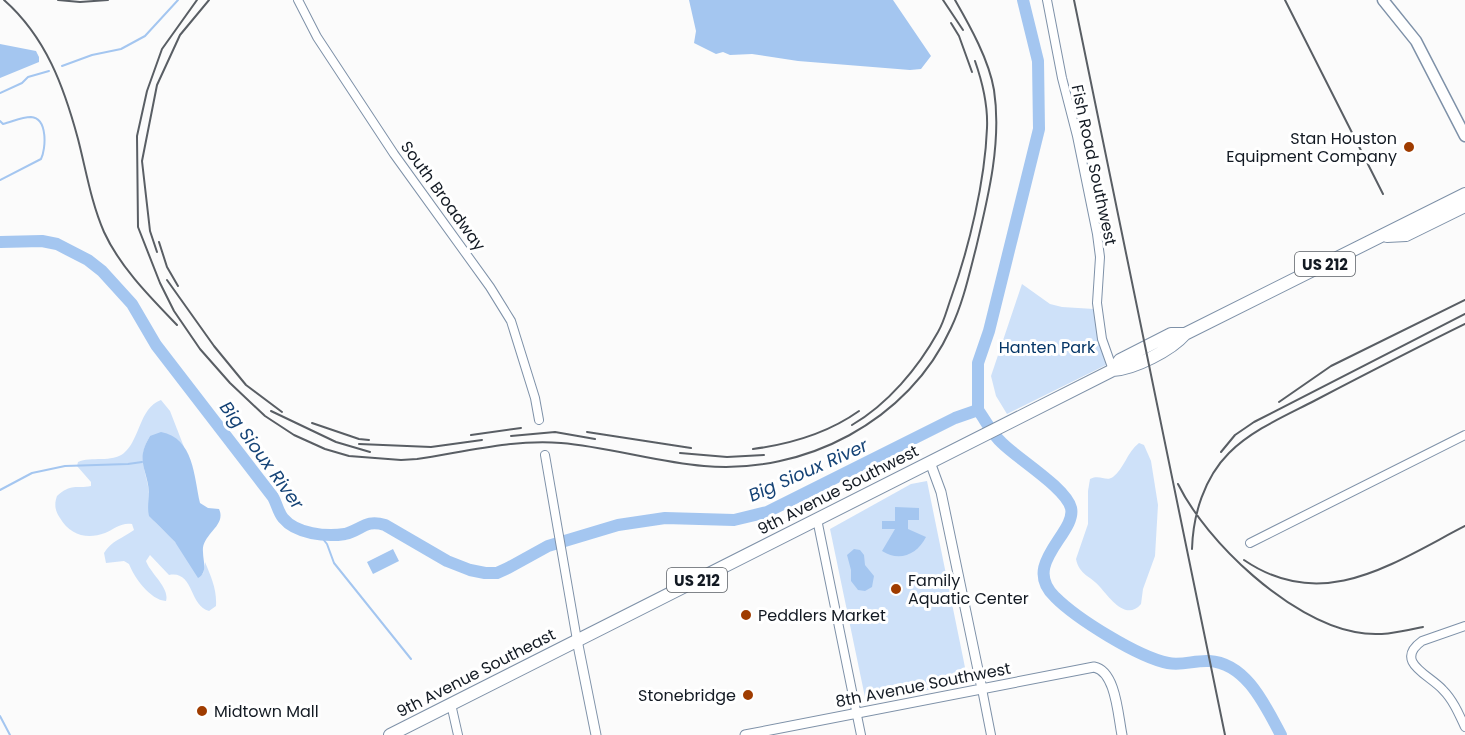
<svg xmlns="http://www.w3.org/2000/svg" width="1465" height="735" viewBox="0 0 1465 735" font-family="Poppins,sans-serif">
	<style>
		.green { fill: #cee1f9 }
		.water { fill: #a4c6f0 }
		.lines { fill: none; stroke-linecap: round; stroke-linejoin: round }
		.stream { stroke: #a4c6f0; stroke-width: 2 }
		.river { stroke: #a4c6f0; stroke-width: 12 }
		.minor-casing { stroke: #7e91a8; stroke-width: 10 }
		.tertiary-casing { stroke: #7e91a8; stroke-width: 11 }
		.secondary-casing { stroke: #7e91a8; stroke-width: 13 }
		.primary-casing { stroke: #7e91a8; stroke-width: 14 }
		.minor { stroke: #fff; stroke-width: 8 }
		.tertiary { stroke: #fff; stroke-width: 9 }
		.secondary { stroke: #fff; stroke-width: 10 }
		.primary { stroke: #fff; stroke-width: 12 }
		.rail { stroke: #595e64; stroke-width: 2 }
		.poi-dot { fill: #9f3c00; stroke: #fff; stroke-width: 2 }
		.labels { text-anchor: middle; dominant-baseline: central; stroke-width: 6; stroke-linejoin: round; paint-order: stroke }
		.shield { fill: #fff; stroke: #5a5f65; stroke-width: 1.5 }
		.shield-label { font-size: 15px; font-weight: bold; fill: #131a23 }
		.poi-label { font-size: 16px; fill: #131a23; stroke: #fff; text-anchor: start }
		.street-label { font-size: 16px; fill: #131a23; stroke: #fff }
		.park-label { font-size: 16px; fill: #043566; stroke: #fff }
		.water-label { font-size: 18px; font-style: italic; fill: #154376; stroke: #fff }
	</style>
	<rect width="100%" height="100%" fill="#fbfbfb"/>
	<path class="green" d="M1022 284 1050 304 1062 307 1094 309 1098 337 1106 365 1007 414 996 396 991 376Z
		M161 400 170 411 184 447 175 438 150 436C138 456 144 466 148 486 151 498 146 511 155 522 161 529 169 535 175 542 186 554 190 563 203 574L205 562C211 577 217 589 216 606L209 611C189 606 194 570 169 575L150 555 146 561C150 573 170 588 166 601 150 600 134 577 129 564L124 561 106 563 104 553C111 541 123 538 134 530L132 524C122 522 114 529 105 533 87 540 70 535 60 518 55 511 54 504 57 496 71 483 76 489 91 486V482L77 466 78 462C91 456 112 463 124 453 140 440 139 408 161 400Z
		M1139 443 1144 445 1151 461 1158 505 1155 556 1143 589 1141 604C1126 622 1109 597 1100 587 1091 576 1079 575 1076 559L1088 524V491L1090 479C1100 474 1106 482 1113 477 1124 469 1127 452 1139 443Z
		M927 481 968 682 866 702 830 529 911 484Z"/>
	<path class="water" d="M689 0H893L931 56 921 69 910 70 798 61 752 54 730 55 723 52 716 54 694 43 696 31Z
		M0 44 36 51 39 57V62L0 78Z
		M161 432C194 438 194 477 200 503L208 508 219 509C227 526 201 534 203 552 203 561 208 572 198 578L175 542 149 516C147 507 149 500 149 492 147 468 135 461 150 436Z
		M895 507 919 508V520H908V529L926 537C917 555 899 562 882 551L895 529H882V521H895Z
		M393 549 399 561 373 574 367 562Z
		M854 549 860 550 864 555 865 565 874 576 872 587 865 591 858 590 851 581V570L847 555Z"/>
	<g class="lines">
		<path class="stream" d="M62 66 92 55 121 49 145 36 178 0
			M0 93 22 83 28 77 49 71
			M0 121 3 124C12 122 21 117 31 117 48 118 46 149 41 159L0 180
			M0 490 32 473 65 466 128 464 142 462
			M319 534 327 544 334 563 411 659
			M0 716 10 735"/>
		<path class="river" d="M0 242 42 241 57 244 88 260 102 271 132 304 156 345 273 497C277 504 278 512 283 518 296 534 326 537 345 534 362 530 365 519 385 525L447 561 470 570 485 573H497L508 568 548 546 618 525 665 518 734 520 767 512 955 418 978 410
			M978 410C986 421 992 434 1002 443 1018 459 1066 488 1071 508 1077 533 1020 564 1055 597 1077 619 1138 657 1168 663 1182 666 1195 660 1209 661 1246 663 1265 705 1281 735
			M978 410V363L989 331 1039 129 1038 61 1023 0"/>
		<defs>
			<path id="minor" d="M298 0 317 37 394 154 490 287 511 321 535 398 539 420
				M1047 0 1062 78 1077 136 1097 234 1100 257 1097 303 1102 339 1113 370
				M545 455 577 640
				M817 519 861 735
				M1250 543 1465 435
				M1465 626 1422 641C1393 662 1430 675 1443 690 1453 700 1459 714 1465 727
				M982 689 991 735
				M451 704 458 735"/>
			<path id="tertiary" d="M930 462 941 492 982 689
				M577 640 596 735
				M745 735 1094 667C1116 671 1118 716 1122 735"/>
			<path id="secondary" d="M1383 0 1416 41 1465 136"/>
			<path id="primary" d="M1387 236 1406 235 1465 206
				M1113 370 1120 360 1171 334H1185
				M390 735 1113 370C1134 369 1171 350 1185 334L1465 194"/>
		</defs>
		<use href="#minor" class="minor-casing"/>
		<use href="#tertiary" class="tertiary-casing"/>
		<use href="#secondary" class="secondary-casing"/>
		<use href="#primary" class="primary-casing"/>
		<use href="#minor" class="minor"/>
		<use href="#tertiary" class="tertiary"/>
		<use href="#secondary" class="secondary"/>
		<use href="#primary" class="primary"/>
		<path class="rail" d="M4 0C46 37 64 87 78 139 86 170 91 202 104 232 120 267 150 297 177 325
			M58 0 80 2 108 0
			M197 0 162 49 147 91 137 136 138 227 160 283 174 311 200 349 230 383 265 416 294 435 325 449 349 456 401 460 417 459C464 452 513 439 561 443 609 447 656 462 704 466 804 475 909 421 951 328 963 303 969 275 976 248 988 198 1002 142 994 90 989 60 970 26 955 0
			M943 0 963 30
			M1074 0 1225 735
			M1285 0 1383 194
			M951 23 959 36 972 72
			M159 242 167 267 178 286
			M157 252 150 231 142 161 157 85 180 35 209 0
			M167 280 214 346 246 385 282 412
			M1279 402 1331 366 1465 300
			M271 411 336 442 370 452
			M312 423 359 439 369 440
			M852 425C888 404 918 368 938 332 944 322 947 309 951 298 969 248 985 181 987 128 988 106 982 81 975 61
			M587 432 691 448
			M471 435 521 428
			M511 436 555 432 595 439
			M359 444 431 447 482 440
			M753 449C791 444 828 433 859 411
			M1221 452 1235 435 1254 422 1465 314
			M680 453 727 457 764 455
			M1178 484C1207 543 1290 620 1355 632 1379 637 1400 632 1423 627
			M1192 549C1193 515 1204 478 1229 453 1252 430 1285 416 1314 401 1364 375 1414 349 1465 324
			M1244 560C1323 614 1393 563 1465 526"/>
	</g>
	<g class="poi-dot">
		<circle cx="1409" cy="147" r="6"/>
		<circle cx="896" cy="589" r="6"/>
		<circle cx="746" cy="615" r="6"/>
		<circle cx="748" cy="695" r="6"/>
		<circle cx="202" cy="711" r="6"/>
	</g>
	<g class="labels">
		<g class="shield">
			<rect x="1295" y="252" width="60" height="24" rx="4.5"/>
			<rect x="667" y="568" width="60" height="24" rx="4.5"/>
		</g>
		<g class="shield-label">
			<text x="1325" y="264">US 212</text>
			<text x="697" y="580">US 212</text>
		</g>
		<g class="poi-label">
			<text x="1397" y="138" text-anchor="end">Stan Houston<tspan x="1397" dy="18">Equipment Company</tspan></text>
			<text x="908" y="580">Family<tspan x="908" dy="18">Aquatic Center</tspan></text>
			<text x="758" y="615">Peddlers Market</text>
			<text x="736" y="695" text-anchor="end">Stonebridge</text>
			<text x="214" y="711">Midtown Mall</text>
		</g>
		<g class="street-label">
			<text transform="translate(1094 165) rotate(78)">Fish Road Southwest</text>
			<text transform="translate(443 196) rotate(54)">South Broadway</text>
			<text transform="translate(838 490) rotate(-27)">9th Avenue Southwest</text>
			<text transform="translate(476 673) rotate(-27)">9th Avenue Southeast</text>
			<text transform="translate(923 685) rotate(-11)">8th Avenue Southwest</text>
		</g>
		<g class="park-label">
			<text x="1047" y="347">Hanten Park</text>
		</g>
		<g class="water-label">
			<text transform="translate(262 455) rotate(54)">Big Sioux River</text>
			<text transform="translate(808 470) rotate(-24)">Big Sioux River</text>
		</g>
	</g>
</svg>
